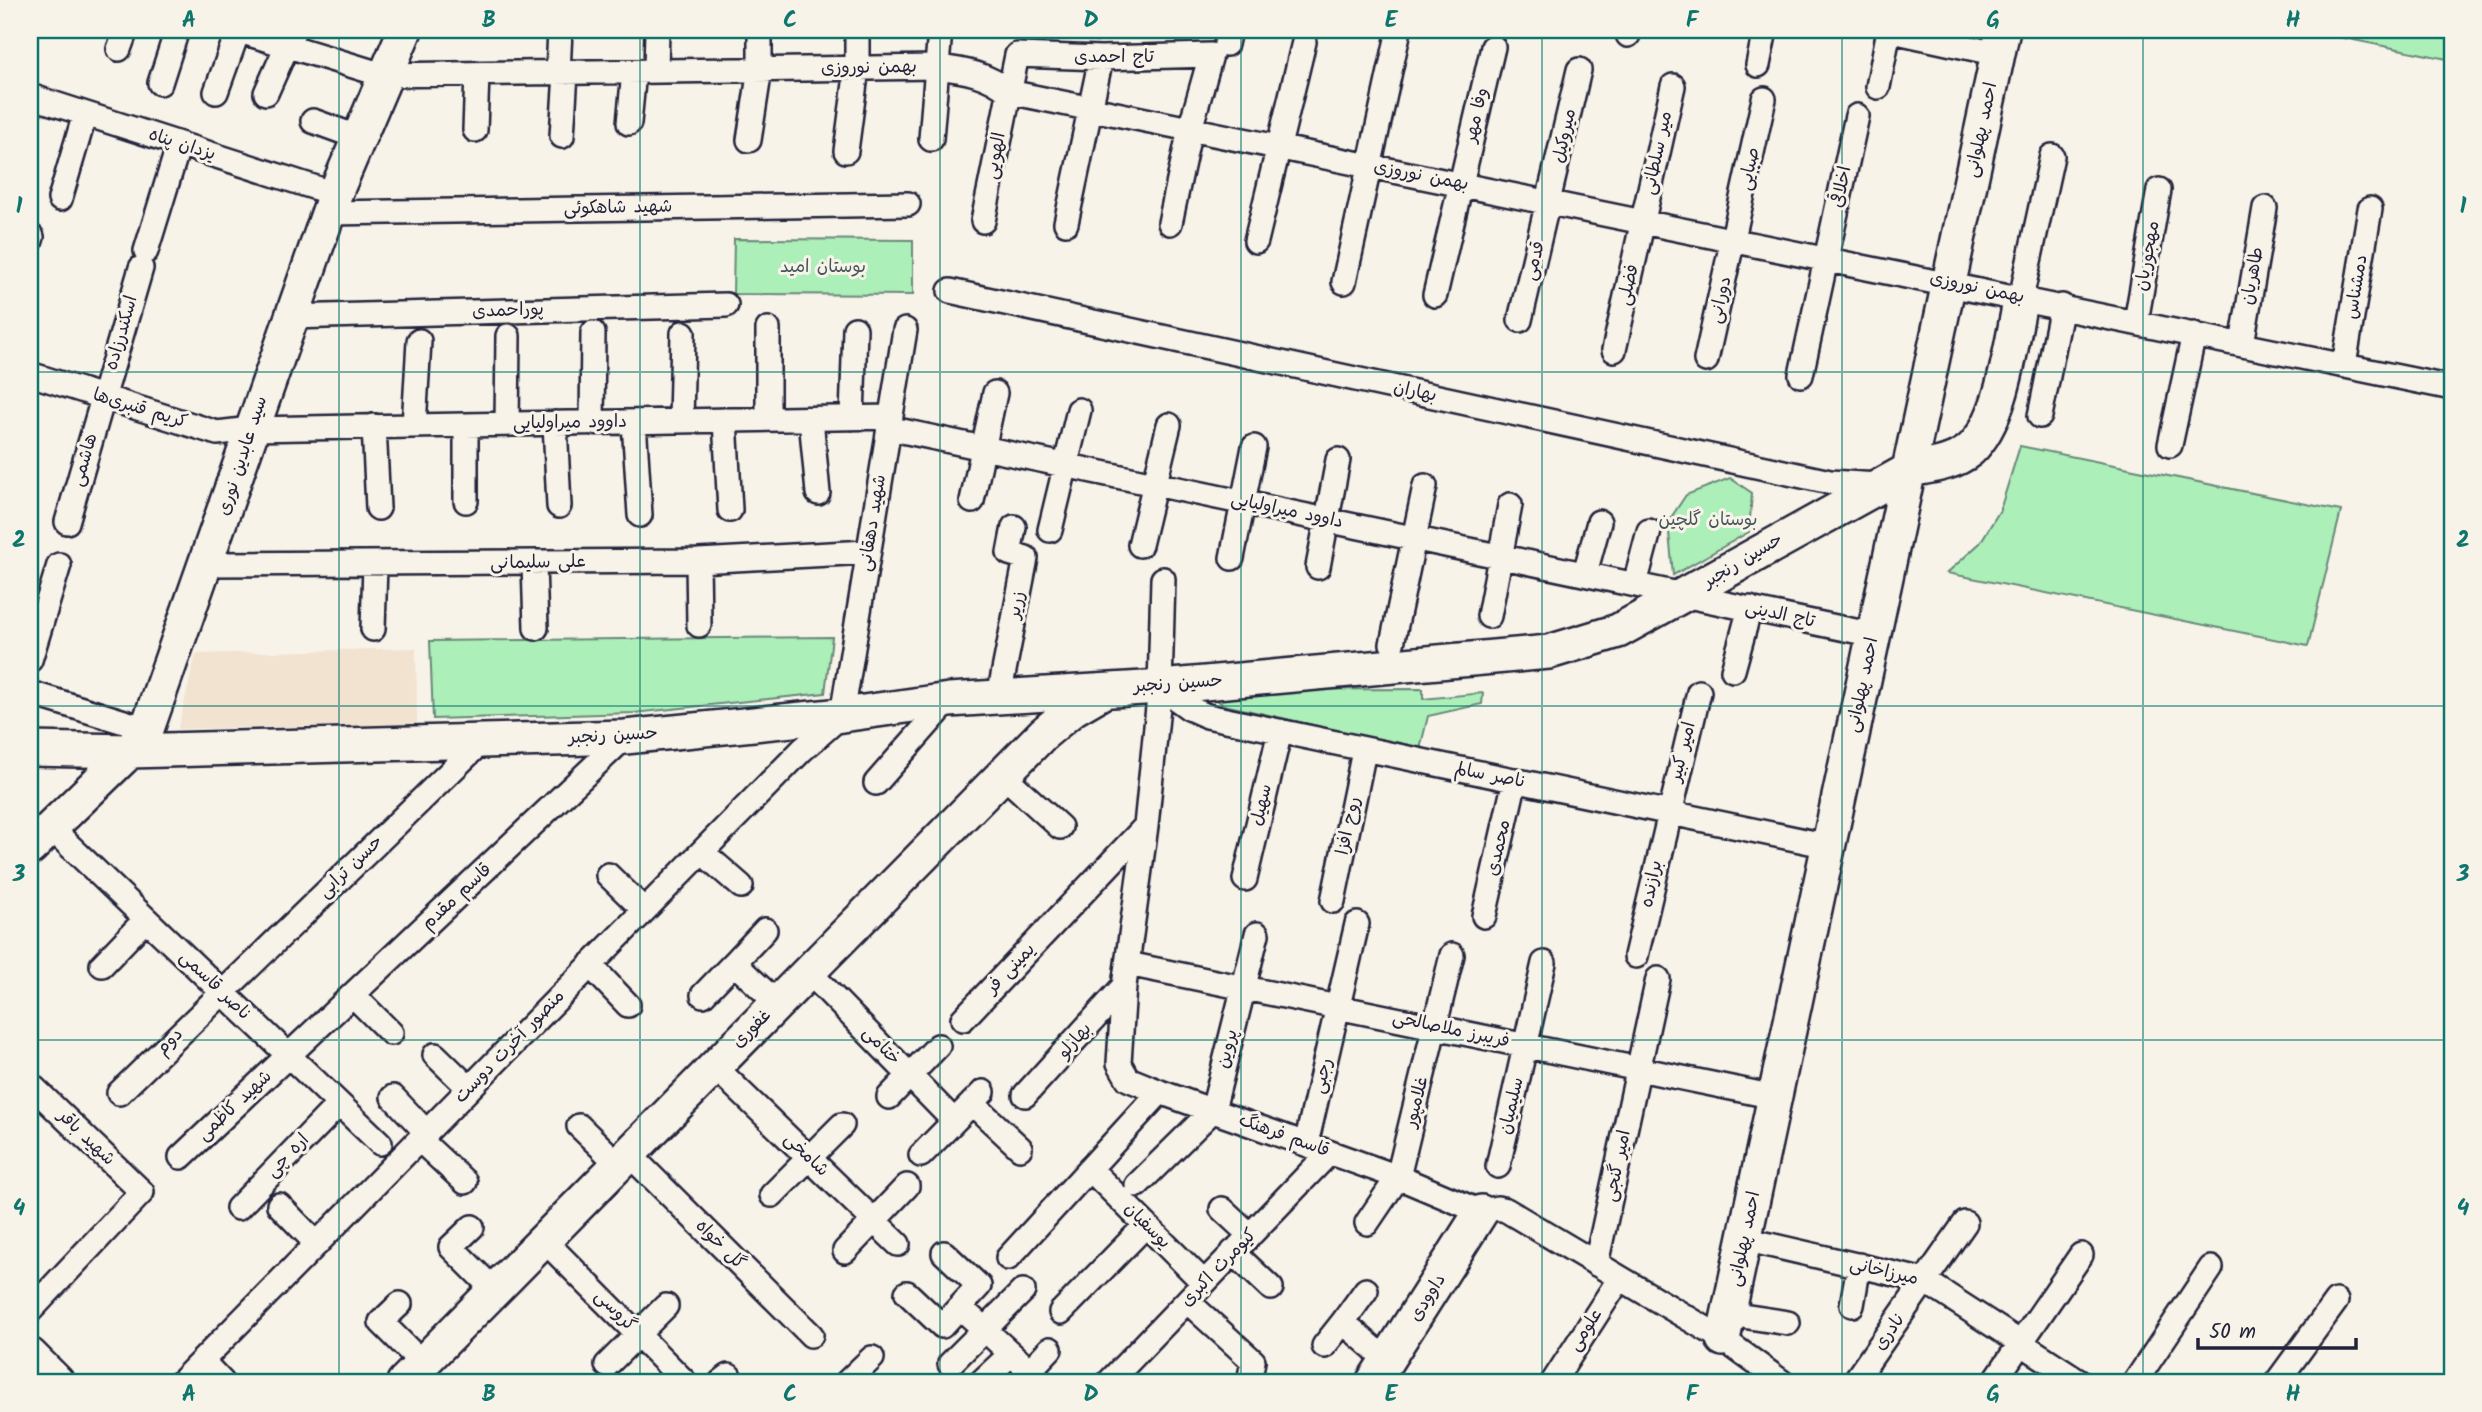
<svg xmlns="http://www.w3.org/2000/svg" width="2482" height="1412" viewBox="0 0 2482 1412" font-family="Kalam,'Playpen Sans Arabic',sans-serif">
	<style>
		.built { fill: #f2e2d0 }
		.green { fill: #adefb8; stroke: #68887a; stroke-width: 2 }
		.lines { fill: none; stroke-linecap: round; stroke-linejoin: round }
		.street-casing { stroke: #22223b; stroke-width: 28 }
		.secondary-casing { stroke: #22223b; stroke-width: 38 }
		.street { stroke: #f7f3e8; stroke-width: 23 }
		.secondary { stroke: #f7f3e8; stroke-width: 33 }
		.grid { fill: none; stroke: #0f766e; stroke-width: 2; stroke-opacity: 0.55 }
		.labels { text-anchor: middle; dominant-baseline: central; stroke-width: 6; stroke-linejoin: round; paint-order: stroke }
		.street-label { font-size: 18px; fill: #22223b; stroke: #f7f3e8 }
		.park-label { font-size: 18px; fill: #45555a; stroke: #f7f3e8 }
		.neatline { fill: none; stroke: #0f766e; stroke-width: 2.5 }
		.grid-label { font-size: 23px; text-anchor: middle; font-weight: bold; fill: #0f766e }
	</style>
	<rect width="100%" height="100%" fill="#f7f3e8"/>
	<filter id="ink" filterUnits="userSpaceOnUse"><feTurbulence type="fractalNoise" baseFrequency=".0143" numOctaves="2"/><feDisplacementMap in="SourceGraphic" scale="14" xChannelSelector="R" yChannelSelector="G"/><feConvolveMatrix kernelMatrix="1 2 1 2 8 2 1 2 1" color-interpolation-filters="sRGB"/></filter>
	<g filter="url(#ink)">
		<path class="built" d="M416 648 417 724 178 729 196 654Z"/>
		<path class="green" d="M2305 30H2452V60Z
			M734 239 913 240V295L733 294Z
			M2020 446 2341 511 2308 646 1947 573 1980 543 2000 510Z
			M1730 478 1752 493 1749 532 1673 575 1668 522 1686 495Z
			M832 637 825 693 634 713 433 719 430 641Z
			M1423 689V699L1483 693 1482 704 1428 716 1420 749 1224 705 1218 701 1217 694 1224 690Z"/>
		<g class="lines">
			<defs>
				<path id="street" d="M236 30 383 75 937 67C964 70 988 74 1009 92L2452 388
					M1888 30 1998 54
					M1628 35 1629 30
					M1226 44 1229 30
					M119 49 126 30
					M1758 65 1765 30
					M656 71 657 30
					M558 73 560 30
					M160 83 177 30
					M1878 87 1889 30
					M216 92 238 31
					M266 93 294 30
					M30 96 335 194
					M313 121 357 137
					M629 123 634 72
					M475 130 477 74
					M562 136 566 73
					M931 139 940 30
					M749 140 760 69V30
					M846 151 857 68V30
					M60 199 85 114
					M328 213 908 204
					M983 221 1017 55 1101 58 1211 55 1190 129 1170 223
					M1066 223 1101 58
					M1256 241 1304 42
					M30 243 32 237
					M146 251 179 144
					M1344 282 1399 30
					M950 291 1830 482 1878 485
					M1435 295 1493 47
					M2021 298 2052 156
					M290 317 726 305
					M1520 320 1579 70
					M2136 322 2159 190
					M768 329V419
					M2242 344 2265 208
					M1614 350 1673 86
					M1706 360 1764 99
					M2344 365 2370 209
					M30 374 217 433 251 429 890 417
					M1801 375 1857 116
					M2040 416 2062 306
					M852 418 855 329
					M811 419 818 493
					M725 420 730 510
					M681 421 683 333
					M634 422 640 515
					M555 423 559 506
					M592 423 593 333
					M507 424 508 336
					M374 426 378 508
					M414 426 419 341
					M888 428 1874 635
					M2170 445 2194 334
					M466 501V425
					M972 501 995 393
					M67 522 141 268
					M1050 530 1079 410
					M1140 545 1169 425
					M1232 558 1254 447
					M698 561 699 625
					M207 564 698 561 868 552
					M534 564 536 628
					M1318 567 1338 460
					M1585 573 1599 522
					M1163 579 1160 687 1146 826 1124 986 1119 1063 1128 1079 1160 1092 1398 1177 1481 1212 1497 1208 1506 1210 1723 1339 1782 1382
					M1635 584 1649 531
					M1489 616 1510 505
					M373 629 375 565
					M1392 644 1425 486
					M30 660 59 565
					M1733 670 1750 608
					M1160 687 1189 708 1207 716 1829 846
					M30 693 147 729
					M999 696 1026 558 1009 553 1014 527
					M1003 775 1060 827
					M876 783 949 700
					M51 828 380 1143
					M702 852 741 886
					M608 875 644 910
					M1245 879 1280 731
					M1333 901 1364 751
					M1484 916 1515 780
					M1636 956 1699 692
					M734 963 765 930
					M1128 964 1775 1097
					M102 965 146 919
					M590 965 628 1005
					M809 972 954 1121
					M353 995 391 1033
					M703 995 734 963 777 1003
					M963 1019 1146 826
					M435 1055 469 1088
					M715 1067 898 1244
					M30 1089 32 1086 142 1192 30 1311
					M119 1093 481 742
					M1025 1095 1124 986
					M393 1097 427 1133
					M889 1097 938 1046
					M972 1103 1020 1148
					M579 1126 618 1164
					M420 1140 465 1182
					M1306 1144 1357 924
					M629 1154 811 1335
					M921 1155 983 1092
					M181 1157 625 737
					M1498 1166 1544 963
					M1090 1169 1204 1283
					M1137 1185 1213 1110 1257 934
					M772 1195 842 1125
					M279 1205 317 1244
					M238 1208 339 1104
					M1222 1209 1250 1235
					M1367 1223 1398 1177 1452 955
					M472 1227 451 1247 494 1290
					M1744 1239 1925 1281 2081 1382
					M544 1240 685 1382
					M845 1251 907 1186
					M1233 1252 1271 1288
					M1008 1258 1160 1092
					M1596 1264 1658 979
					M907 1293 942 1326 979 1286 944 1253
					M1187 1301 1253 1361 1249 1382
					M400 1304 381 1322 422 1363
					M1852 1305 1859 1265
					M960 1307 1042 1382
					M1061 1312 1146 1225
					M1729 1314 1788 1323
					M1343 1322 1366 1290
					M1324 1346 1343 1322 1388 1361
					M202 1361 222 1382
					M950 1364 1023 1291
					M607 1365 666 1306
					M1029 1371 1050 1349
					M181 1382 802 750 842 715 905 330
					M721 1382 729 1376
					M847 1382 872 1358
					M981 1382 1011 1354
					M1109 1382 1329 1153
					M1553 1382 1620 1278
					M1854 1382 1965 1223
					M1994 1382 2081 1255
					M2135 1382 2211 1268
					M2277 1382 2336 1301"/>
				<path id="secondary" d="M30 749 130 751 625 737 842 715 949 700 1160 687 1549 652 1618 631 1909 470C1930 466 1953 464 1970 450 2004 419 2011 341 2021 298
					M30 848 130 751 147 729 335 194 405 30
					M1723 1339 2003 30
					M30 1355 57 1382
					M404 1382 1043 734 1073 709 1104 691
					M1373 1382 1481 1212"/>
			</defs>
			<use href="#street" class="street-casing"/>
			<use href="#secondary" class="secondary-casing"/>
			<use href="#street" class="street"/>
			<use href="#secondary" class="secondary"/>
		</g>
	</g>
	<path class="grid" d="M339 30V1382M640 30V1382M940 30V1382M1241 30V1382M1542 30V1382M1842 30V1382M2143 30V1382M30 372H2452M30 706H2452M30 1040H2452"/>
	<g class="labels">
		<g class="street-label">
			<text x="1114" y="57">تاج احمدی</text>
			<text transform="translate(869 68) rotate(-1)">بهمن نوروزی</text>
			<text transform="translate(1477 115) rotate(-77)">وفا مهر</text>
			<text transform="translate(1982 130) rotate(-78)">احمد پهلوانی</text>
			<text transform="translate(1565 136) rotate(-78)">میروکیل</text>
			<text transform="translate(182 145) rotate(18)">یزدان پناه</text>
			<text transform="translate(1658 153) rotate(-78)">میر سلطانی</text>
			<text transform="translate(996 156) rotate(-79)">الهویی</text>
			<text transform="translate(1750 169) rotate(-78)">صبایی</text>
			<text transform="translate(1421 176) rotate(11)">بهمن نوروزی</text>
			<text transform="translate(1842 187) rotate(-78)">اخلاقی</text>
			<text transform="translate(618 208) rotate(-1)">شهید شاهکوئی</text>
			<text transform="translate(2148 256) rotate(-80)">مهجوریان</text>
			<text transform="translate(1535 261) rotate(-76)">قدمی</text>
			<text transform="translate(2253 276) rotate(-80)">طاهریان</text>
			<text transform="translate(1629 285) rotate(-77)">فضلی</text>
			<text transform="translate(2357 287) rotate(-81)">دمشناس</text>
			<text transform="translate(1977 288) rotate(12)">بهمن نوروزی</text>
			<text transform="translate(1721 300) rotate(-77)">دورانی</text>
			<text transform="translate(508 311) rotate(-2)">پوراحمدی</text>
			<text transform="translate(122 333) rotate(-74)">اسکندرزاده</text>
			<text transform="translate(1415 392) rotate(12)">بهاران</text>
			<text transform="translate(140 409) rotate(17)">کریم قنبری‌ها</text>
			<text transform="translate(570 423) rotate(-1)">داوود میراولیایی</text>
			<text transform="translate(243 456) rotate(-72)">سید عابدین نوری</text>
			<text transform="translate(85 460) rotate(-74)">هاشمی</text>
			<text transform="translate(1287 511) rotate(12)">داوود میراولیایی</text>
			<text transform="translate(873 523) rotate(-81)">شهید دهقانی</text>
			<text transform="translate(1743 561) rotate(-31)">حسین رنجبر</text>
			<text transform="translate(538 563) rotate(-1)">علی سلیمانی</text>
			<text transform="translate(1017 605) rotate(-79)">زریر</text>
			<text transform="translate(1780 615) rotate(12)">تاج الدینی</text>
			<text transform="translate(1178 684) rotate(-4)">حسین رنجبر</text>
			<text transform="translate(1863 685) rotate(-78)">احمد پهلوانی</text>
			<text transform="translate(613 736) rotate(-3)">حسین رنجبر</text>
			<text transform="translate(1683 752) rotate(-76)">امیر کبیر</text>
			<text transform="translate(1490 776) rotate(11)">ناصر سالم</text>
			<text transform="translate(1262 805) rotate(-77)">سهیل</text>
			<text transform="translate(1349 826) rotate(-78)">روح افزا</text>
			<text transform="translate(1499 848) rotate(-77)">محمدی</text>
			<text transform="translate(351 867) rotate(-44)">حسن ترابی</text>
			<text transform="translate(1652 884) rotate(-78)">برازنده</text>
			<text transform="translate(457 897) rotate(-43)">قاسم مقدم</text>
			<text transform="translate(1011 969) rotate(-46)">یمینی فر</text>
			<text transform="translate(215 986) rotate(44)">ناصر قاسمی</text>
			<text transform="translate(752 1029) rotate(-45)">غفوری</text>
			<text transform="translate(1451 1030) rotate(12)">فریبرز ملاصالحی</text>
			<text transform="translate(1075 1041) rotate(-48)">بهارلو</text>
			<text transform="translate(170 1042) rotate(-45)">دوم</text>
			<text transform="translate(881 1046) rotate(46)">ختامی</text>
			<text transform="translate(510 1047) rotate(-46)">منصور آخرت دوست</text>
			<text transform="translate(1228 1049) rotate(-76)">پروین</text>
			<text transform="translate(1323 1076) rotate(-77)">رجبی</text>
			<text transform="translate(1417 1102) rotate(-76)">غلامپور</text>
			<text transform="translate(235 1106) rotate(-43)">شهید کاظمی</text>
			<text transform="translate(1512 1106) rotate(-77)">سلیمیان</text>
			<text transform="translate(1284 1136) rotate(20)">قاسم فرهنگ</text>
			<text transform="translate(86 1138) rotate(44)">شهید باقر</text>
			<text transform="translate(806 1155) rotate(44)">شامخی</text>
			<text transform="translate(288 1156) rotate(-46)">اره چی</text>
			<text transform="translate(1618 1166) rotate(-78)">امیر گنجی</text>
			<text transform="translate(1147 1226) rotate(45)">یوسفیان</text>
			<text transform="translate(1745 1239) rotate(-78)">احمد پهلوانی</text>
			<text transform="translate(720 1245) rotate(45)">گل خواه</text>
			<text transform="translate(1219 1268) rotate(-46)">کیومرث اکبری</text>
			<text transform="translate(1884 1272) rotate(13)">میرزاخانی</text>
			<text transform="translate(1428 1298) rotate(-58)">داوودی</text>
			<text transform="translate(615 1311) rotate(45)">گروسی</text>
			<text transform="translate(1586 1330) rotate(-57)">علومی</text>
			<text transform="translate(1890 1332) rotate(-55)">نادری</text>
		</g>
		<g class="park-label">
			<text x="823" y="267">بوستان امید</text>
			<text x="1708" y="520">بوستان گلچین</text>
		</g>
	</g>
	<rect width="2482" height="1412" fill="none" stroke="#f7f3e8" stroke-width="77"/>
	<path d="M2198 1338v10h158v-10" fill="none" stroke="#22223b" stroke-width="3.5"/>
	<text x="2209" y="1338" font-size="21" fill="#22223b" stroke="#f7f3e8" stroke-width="5" paint-order="stroke">50 m</text>
	<rect x="38" y="38" width="2406" height="1336" class="neatline"/>
	<g class="grid-label">
		<text x="189" y="27">A</text>
		<text x="489" y="27">B</text>
		<text x="790" y="27">C</text>
		<text x="1091" y="27">D</text>
		<text x="1391" y="27">E</text>
		<text x="1692" y="27">F</text>
		<text x="1993" y="27">G</text>
		<text x="2293" y="27">H</text>
		<text x="19" y="213">1</text>
		<text x="2463" y="213">1</text>
		<text x="19" y="547">2</text>
		<text x="2463" y="547">2</text>
		<text x="19" y="881">3</text>
		<text x="2463" y="881">3</text>
		<text x="19" y="1215">4</text>
		<text x="2463" y="1215">4</text>
		<text x="189" y="1401">A</text>
		<text x="489" y="1401">B</text>
		<text x="790" y="1401">C</text>
		<text x="1091" y="1401">D</text>
		<text x="1391" y="1401">E</text>
		<text x="1692" y="1401">F</text>
		<text x="1993" y="1401">G</text>
		<text x="2293" y="1401">H</text>
	</g>
</svg>
